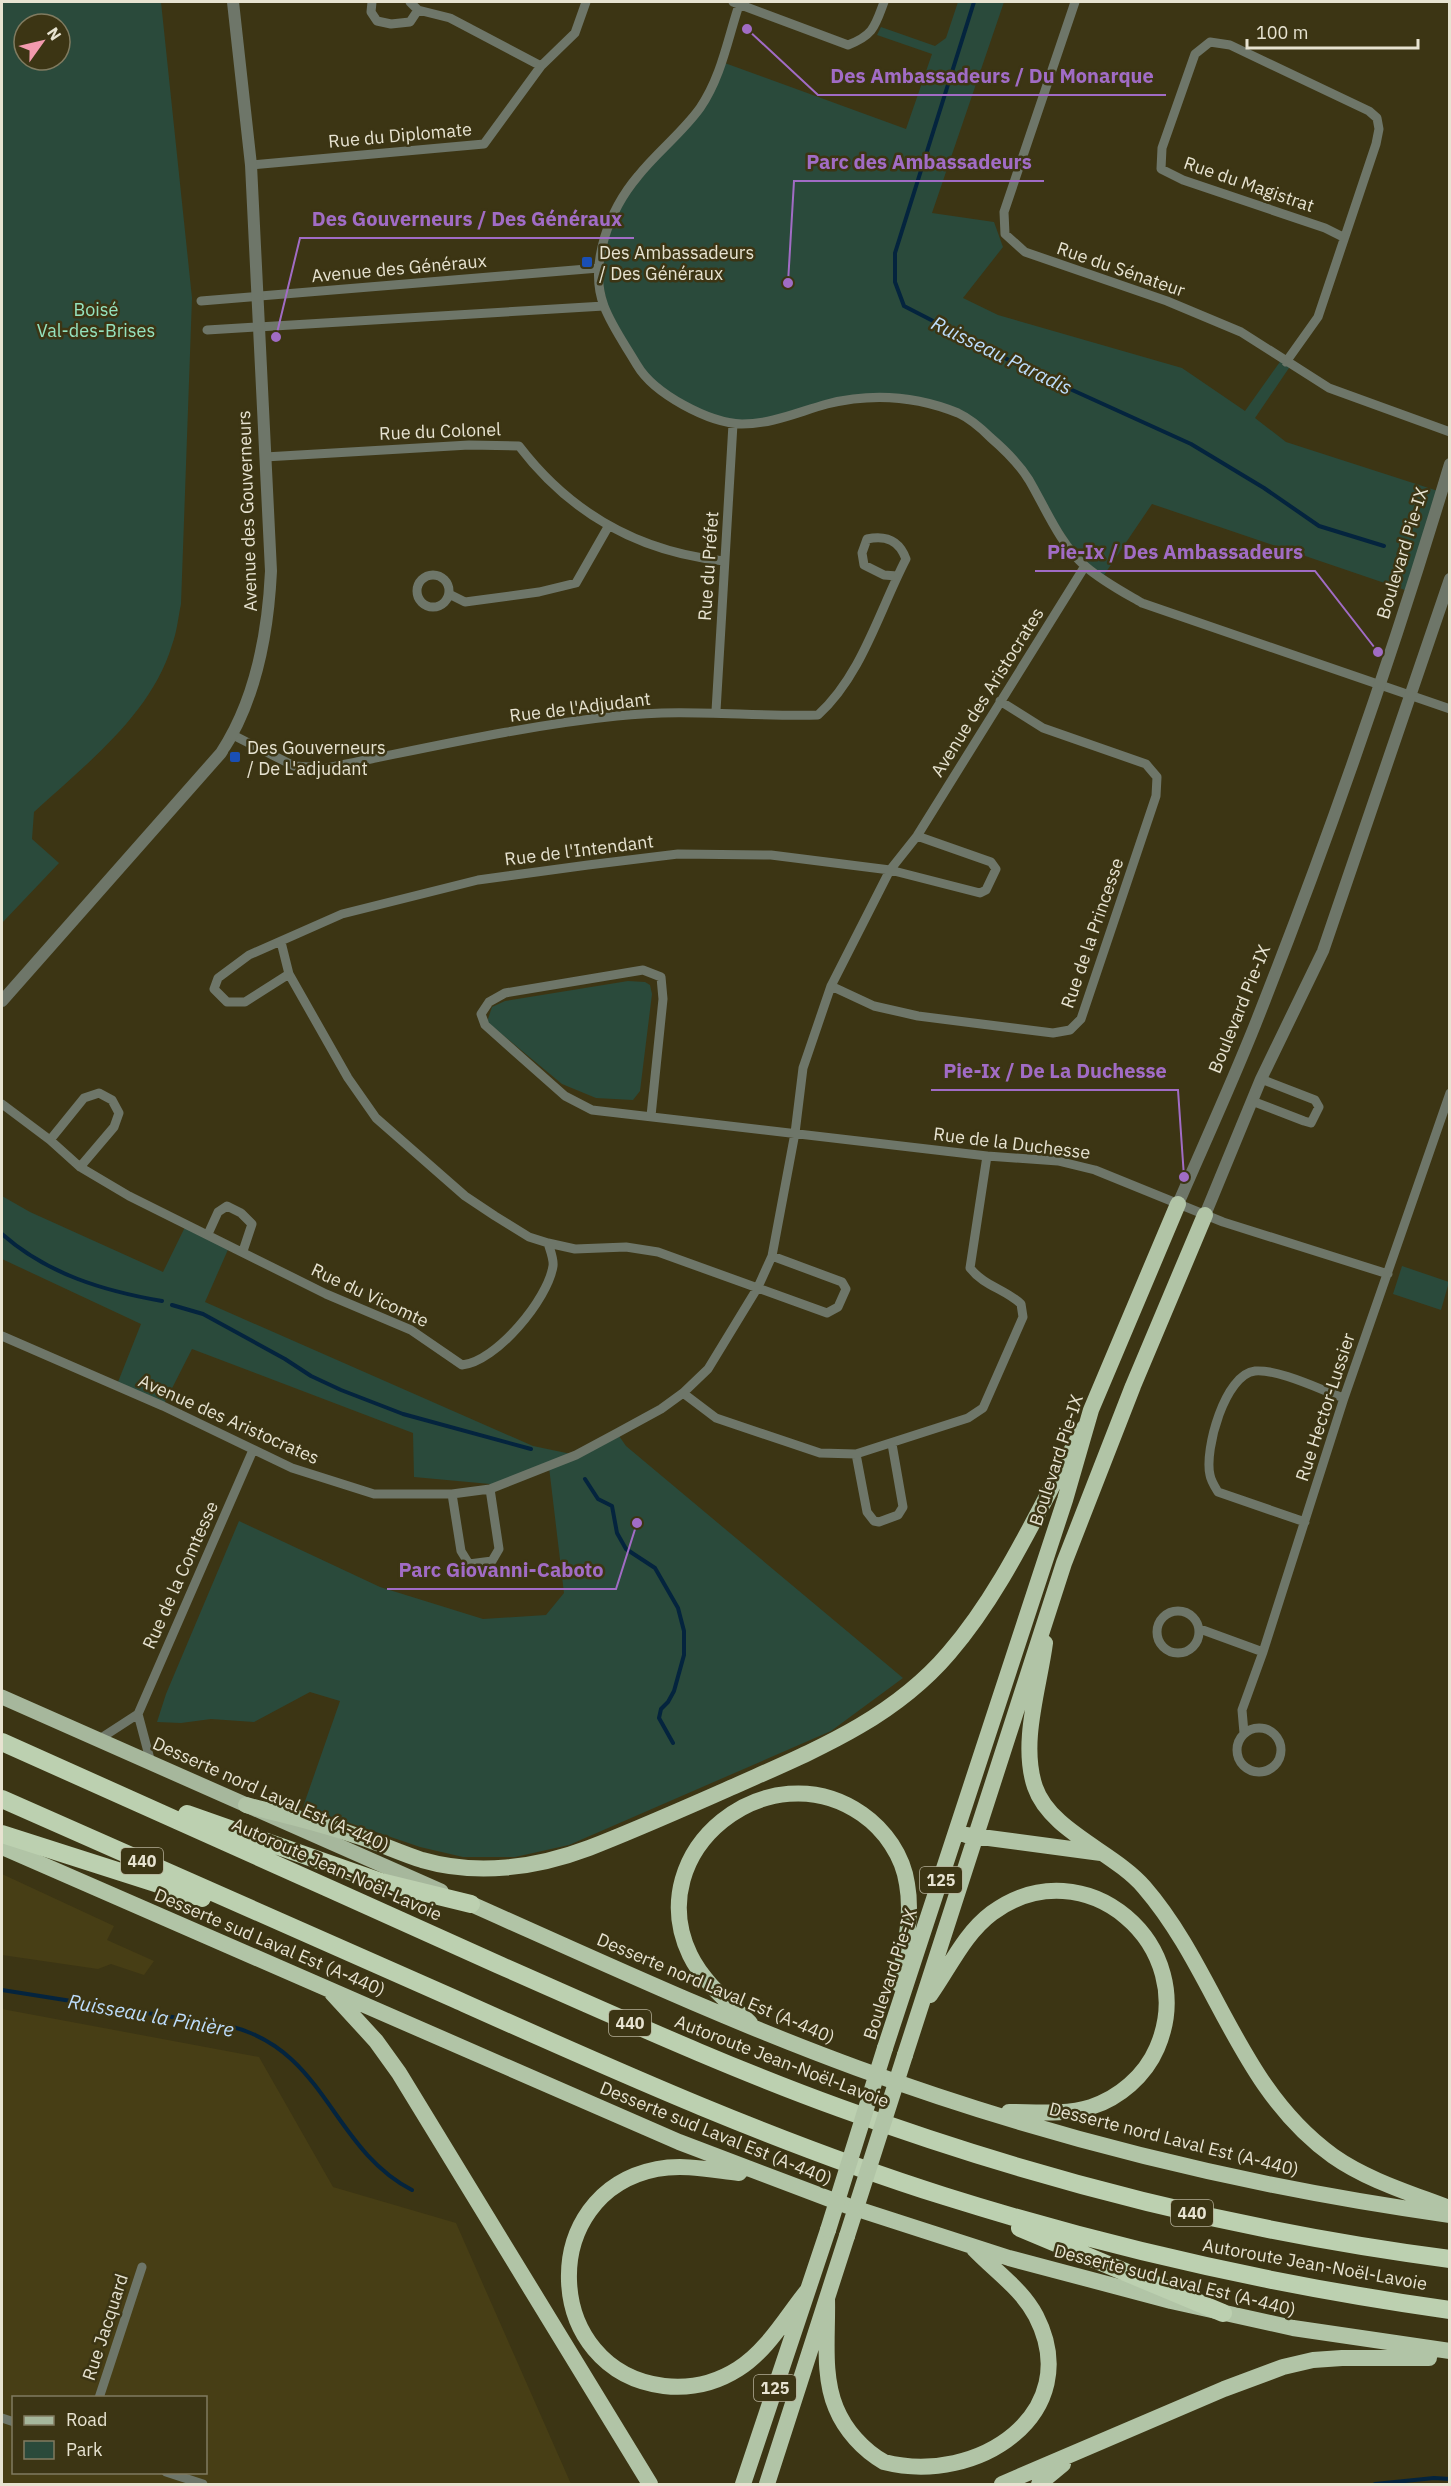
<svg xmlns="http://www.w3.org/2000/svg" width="1451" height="2486" viewBox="0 0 1451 2486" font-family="'IBM Plex Sans',sans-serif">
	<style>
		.built { fill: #473e15; fill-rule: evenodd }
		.green { fill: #2a4a3b; fill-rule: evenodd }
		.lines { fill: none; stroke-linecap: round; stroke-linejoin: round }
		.stream { stroke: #04243e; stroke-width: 4 }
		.minor { stroke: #6e7669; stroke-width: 9 }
		.tertiary { stroke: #6e7669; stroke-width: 12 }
		.primary { stroke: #a6b79c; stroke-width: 15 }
		.trunk { stroke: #b1c4a6; stroke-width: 16 }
		.motorway { stroke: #bcd0b0; stroke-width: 18 }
		.trunk-bridge { stroke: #b1c4a6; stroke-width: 16 }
		.transit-dot { fill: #1a4fb4; stroke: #3c3514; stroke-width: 2 }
		.labels { text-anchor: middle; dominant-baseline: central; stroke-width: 5; stroke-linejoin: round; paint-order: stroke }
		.shield { fill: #3c3514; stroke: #b4af98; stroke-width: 1.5 }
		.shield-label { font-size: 16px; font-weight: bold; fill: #e7e3d1 }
		.street-label { font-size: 18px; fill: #e7e3d1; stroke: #3c3514 }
		.poi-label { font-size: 18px; fill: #e7e3d1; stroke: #3c3514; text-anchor: start }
		.park-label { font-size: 18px; fill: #95e2be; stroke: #3c3514 }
		.water-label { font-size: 20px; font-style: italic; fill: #bdddfc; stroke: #3c3514 }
		.leader { fill: none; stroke: #a16cc5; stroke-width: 2 }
		.callout-dot { fill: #a16cc5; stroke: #3c3514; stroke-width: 2 }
		.callout-label { font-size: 20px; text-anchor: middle; font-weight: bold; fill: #a16cc5; stroke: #3c3514; stroke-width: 5; stroke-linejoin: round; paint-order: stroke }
	</style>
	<rect width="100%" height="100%" fill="#3c3514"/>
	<path class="built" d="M2 1874 114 1926 107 1940 154 1961 144 1975 111 1964 98 1969 2 1955Z
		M2 2009 259 2057 333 2187 456 2223 571 2484H2ZM14 2398H206V2472H14Z"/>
	<path class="green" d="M2 2H161L192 298 181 604C178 618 177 632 172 645 151 715 86 764 34 812L32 839 59 863 2 923ZM24 24H60V60H24Z
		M958 2H1004L932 213 994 222 1003 247 963 298 998 315 1182 368 1245 411 1282 359 1291 365 1255 418 1286 442 1441 492 1411 592 1152 504 1102 578 1085 566 1027 477 973 421 899 397 850 399 749 424 696 412 641 373 611 321 599 268 618 206 701 107 722 62 906 129 932 54 877 35 881 27 935 46 946 38Z
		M628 981 645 982 650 985 652 994 640 1091 633 1100 596 1098 562 1084 487 1022 492 1007 505 1001Z
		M2 1196 30 1212 163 1272 187 1223 230 1245 205 1302 533 1446 576 1455 617 1433 626 1446 903 1678 831 1731 569 1845 515 1857H463L420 1847 303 1807 340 1701 310 1692 254 1722 211 1719 181 1723 157 1722 166 1694 239 1521 380 1587 483 1619 546 1615 564 1593 549 1467 501 1485 414 1477 413 1433 192 1349 163 1406 116 1387 141 1324 2 1259Z
		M1402 1266 1449 1282 1441 1310 1393 1294Z"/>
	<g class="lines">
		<path class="stream" d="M974 2 895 253V282L904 306 1026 369 1191 444 1264 488 1319 526 1384 546
			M2 1234C47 1274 104 1291 162 1301
			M172 1305 203 1314 285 1359 311 1376 341 1390 403 1414 531 1449
			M585 1479 598 1499 612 1506 617 1533 626 1549 655 1568 678 1608 684 1631V1655L674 1691 668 1702 661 1709 659 1718 673 1743
			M2 1990 229 2026C326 2049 331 2148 412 2190
			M1375 2484 1434 2478 1450 2479"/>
		<path class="minor" d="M372 2 371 12 377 21 391 24 410 22 418 10
			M410 2 418 10 450 18 541 66
			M733 2 848 45C874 35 875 26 884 2
			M740 2C728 37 722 76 700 108 682 133 657 152 638 176 610 209 588 264 604 306 612 327 626 346 637 365 654 394 709 423 742 424 772 424 798 412 827 404 871 393 916 396 958 413 971 419 981 428 991 438 1005 450 1019 464 1029 480 1046 509 1060 544 1085 566 1102 581 1123 592 1142 603L1450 709
			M1075 2 1004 212 1005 234 1025 252 1167 301 1241 332 1329 388 1450 432
			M251 165 484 144 541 66 575 33 586 2
			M201 301 599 268
			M207 330 604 306
			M1286 362 1318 317 1376 144 1379 129 1377 118 1369 111 1230 45 1210 42 1195 54 1162 148 1161 169 1183 180 1325 228 1343 237
			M265 457 469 445 519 446C571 514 639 552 724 561
			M417 591a16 16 0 1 1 32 0a16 16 0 1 1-32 0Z
			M449 594 465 602 539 592 576 583 608 527
			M716 711 733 424
			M233 735 294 766 326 768C423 749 520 726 617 716 685 708 751 717 818 715 862 675 879 611 906 559 899 540 886 535 867 539L862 553 864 565 884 575 897 576
			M281 942 289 974 348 1078 376 1118 465 1196 495 1216 529 1237 548 1243 575 1249 626 1247 658 1252 827 1313 838 1307 846 1289 842 1282 772 1256
			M289 974 245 1002H227L214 989 218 978 249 955 342 914 478 880 588 865 678 854 771 855 890 870 980 893 986 890 996 869 991 862 917 836
			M831 986 874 1006 918 1016 1053 1033 1070 1030 1081 1019 1156 796 1157 777 1146 764 1043 728 1000 701
			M1252 1101 1304 1121 1311 1123 1319 1107 1315 1100 1261 1079
			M2 1104 50 1140 80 1167 129 1196 326 1294 411 1330 462 1365C496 1362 548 1299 553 1266 554 1259 550 1250 548 1243
			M651 1116 663 999 661 977 643 970 505 993 489 1002 481 1014 485 1025 565 1096 592 1110 987 1156 1058 1161 1095 1170 1223 1222 1388 1274
			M50 1140 84 1098 99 1093 112 1100 119 1113 114 1127 80 1167
			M208 1234 218 1212 227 1206 241 1213 252 1224 243 1251
			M2 1336 163 1406 292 1468 374 1494H452L490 1489 576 1455 617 1433 661 1409 683 1393 708 1369 758 1287 772 1256 795 1133 803 1068 831 986 890 870 917 836 1085 566
			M683 1393 716 1418 820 1453 856 1454 968 1418 983 1408 1023 1317 1021 1304C1005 1289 984 1286 970 1268L987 1156
			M856 1454 867 1512 874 1521 879 1522 898 1515 903 1507 892 1444
			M452 1494 461 1551 469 1564 492 1561 499 1549 490 1489
			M1305 1522 1218 1492C1215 1487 1211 1481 1210 1475 1204 1450 1225 1374 1255 1371 1279 1369 1321 1390 1344 1398
			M1157 1632a21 21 0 1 1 42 0a21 21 0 1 1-42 0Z
			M1200 1629 1263 1652
			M138 1714 151 1763
			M1237 1750a22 22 0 1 1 44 0a22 22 0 1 1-44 0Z
			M1244 1733 1242 1710 1263 1652 1344 1398 1450 1093
			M98 1740 138 1714 253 1450
			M99 2398 142 2267
			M2 2418 14 2422
			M166 2472 203 2484"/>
		<path class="tertiary" d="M2 1001 221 753C256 700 268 634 271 571L251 165 233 2
			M1178 1204C1204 1144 1231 1085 1255 1025 1328 841 1393 654 1450 464
			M1205 1215 1261 1079 1323 951 1450 579"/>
		<path class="primary" d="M2 1697 441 1891"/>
		<path class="trunk" d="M1045 1643C1039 1688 1020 1743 1035 1787 1050 1831 1114 1852 1144 1887 1216 1970 1238 2088 1333 2156 1367 2180 1410 2193 1449 2208
			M246 1805C283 1815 321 1823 357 1836 379 1843 400 1853 422 1860 477 1876 536 1868 589 1848 638 1829 687 1807 735 1786 813 1751 892 1720 949 1653 1006 1587 1041 1502 1084 1428
			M966 1835 1101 1853
			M2 1847 679 2142 848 2206 1009 2258 1171 2301 1293 2328 1450 2351
			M471 1904C599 1961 726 2020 857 2068 1048 2138 1248 2187 1450 2215
			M332 1993 376 2041 399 2073 650 2484
			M930 1995C950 1967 964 1934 992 1913 1085 1845 1201 1946 1157 2048 1145 2076 1119 2098 1091 2107 1065 2115 1036 2112 1009 2112
			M750 2023C728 2002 703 1982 690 1955 640 1850 769 1749 862 1814 885 1830 903 1856 907 1884 913 1917 904 1951 899 1984
			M885 2048 1065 1500 1091 1410 1178 1204
			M905 2055 1064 1563 1133 1386 1205 1215
			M739 2173C712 2170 684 2164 657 2169 535 2193 542 2371 664 2386 690 2389 716 2383 738 2369 767 2351 786 2317 807 2291
			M827 2299C828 2334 822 2375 836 2408 845 2430 863 2450 884 2462 978 2486 1086 2413 1036 2316 1022 2289 995 2271 974 2249
			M743 2484 828 2230
			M767 2484 847 2236
			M1002 2484 1224 2389 1283 2367 1313 2360 1342 2358H1429
			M1039 2484 1063 2464"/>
		<path class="motorway" d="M2 1742C167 1815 332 1890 497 1964 611 2014 724 2066 840 2108 1037 2180 1242 2232 1450 2259
			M2 1799C153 1866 304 1932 455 1999 616 2071 776 2143 944 2196 1109 2248 1278 2286 1450 2310
			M187 1814 381 1882 471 1904
			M2 1834 202 1898
			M1020 2228 1223 2313"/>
		<path class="trunk-bridge" d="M828 2230 885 2048
			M847 2236 905 2055"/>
	</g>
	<g class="transit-dot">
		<rect x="581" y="256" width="12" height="12" rx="3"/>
		<rect x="229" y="751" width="12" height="12" rx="3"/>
	</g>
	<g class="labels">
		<g class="shield">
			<rect x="121" y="1848" width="42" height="26" rx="4.5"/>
			<rect x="920" y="1867" width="42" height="26" rx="4.5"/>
			<rect x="609" y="2010" width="42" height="26" rx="4.5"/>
			<rect x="1171" y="2200" width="42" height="26" rx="4.5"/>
			<rect x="754" y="2375" width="42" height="26" rx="4.5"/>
		</g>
		<g class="shield-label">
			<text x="142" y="1861">440</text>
			<text x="941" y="1880">125</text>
			<text x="630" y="2023">440</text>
			<text x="1192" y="2213">440</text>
			<text x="775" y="2388">125</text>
		</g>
		<g class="street-label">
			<text transform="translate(400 135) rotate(-5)">Rue du Diplomate</text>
			<text transform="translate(1249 184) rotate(19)">Rue du Magistrat</text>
			<text transform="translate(399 268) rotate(-5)">Avenue des Généraux</text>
			<text transform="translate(1121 269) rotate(19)">Rue du Sénateur</text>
			<text transform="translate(440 431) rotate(-2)">Rue du Colonel</text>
			<text transform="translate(247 511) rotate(-92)">Avenue des Gouverneurs</text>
			<text transform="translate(1402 553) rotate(-73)">Boulevard Pie-IX</text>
			<text transform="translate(708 566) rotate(-86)">Rue du Préfet</text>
			<text transform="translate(987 692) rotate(-58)">Avenue des Aristocrates</text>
			<text transform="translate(580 707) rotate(-7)">Rue de l'Adjudant</text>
			<text transform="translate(579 850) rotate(-7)">Rue de l'Intendant</text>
			<text transform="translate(1092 933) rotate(-71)">Rue de la Princesse</text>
			<text transform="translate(1239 1009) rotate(-68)">Boulevard Pie-IX</text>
			<text transform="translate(1012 1143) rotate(7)">Rue de la Duchesse</text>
			<text transform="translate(370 1295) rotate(25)">Rue du Vicomte</text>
			<text transform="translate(1325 1407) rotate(-72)">Rue Hector-Lussier</text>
			<text transform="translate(229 1419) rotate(24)">Avenue des Aristocrates</text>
			<text transform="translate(1056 1460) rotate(-72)">Boulevard Pie-IX</text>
			<text transform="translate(180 1575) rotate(-66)">Rue de la Comtesse</text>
			<text transform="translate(271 1794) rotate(24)">Desserte nord Laval Est (A-440)</text>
			<text transform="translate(337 1869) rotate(24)">Autoroute Jean-Noël-Lavoie</text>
			<text transform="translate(270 1942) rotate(23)">Desserte sud Laval Est (A-440)</text>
			<text transform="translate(890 1974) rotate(-72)">Boulevard Pie-IX</text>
			<text transform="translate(716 1988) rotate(23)">Desserte nord Laval Est (A-440)</text>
			<text transform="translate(782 2061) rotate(21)">Autoroute Jean-Noël-Lavoie</text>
			<text transform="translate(716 2133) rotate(22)">Desserte sud Laval Est (A-440)</text>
			<text transform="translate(1174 2139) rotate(14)">Desserte nord Laval Est (A-440)</text>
			<text transform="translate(1315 2264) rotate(10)">Autoroute Jean-Noël-Lavoie</text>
			<text transform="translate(1175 2280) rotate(14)">Desserte sud Laval Est (A-440)</text>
			<text transform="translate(105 2327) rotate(-72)">Rue Jacquard</text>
		</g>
		<g class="poi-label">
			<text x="599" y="252">Des Ambassadeurs<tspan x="599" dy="21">/ Des Généraux</tspan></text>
			<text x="247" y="747">Des Gouverneurs<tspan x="247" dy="21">/ De L'adjudant</tspan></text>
		</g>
		<g class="park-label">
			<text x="96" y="309">Boisé<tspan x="96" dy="21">Val-des-Brises</tspan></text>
		</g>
		<g class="water-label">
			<text transform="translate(1002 355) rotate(26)">Ruisseau Paradis</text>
			<text transform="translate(151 2015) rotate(10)">Ruisseau la Pinière</text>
		</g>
	</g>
	<path class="leader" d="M747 29L818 95H1166M788 283L794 181H1044M276 337L300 238H634M1378 652L1315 571H1035M1184 1177L1178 1090H931M637 1523L616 1589H387"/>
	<g class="callout-dot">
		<circle cx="747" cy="29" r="6"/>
		<circle cx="788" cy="283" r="6"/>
		<circle cx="276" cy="337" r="6"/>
		<circle cx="1378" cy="652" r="6"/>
		<circle cx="1184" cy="1177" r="6"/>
		<circle cx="637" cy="1523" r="6"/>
	</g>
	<g class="callout-label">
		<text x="992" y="83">Des Ambassadeurs / Du Monarque</text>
		<text x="919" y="169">Parc des Ambassadeurs</text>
		<text x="467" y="226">Des Gouverneurs / Des Généraux</text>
		<text x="1175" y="559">Pie-Ix / Des Ambassadeurs</text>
		<text x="1055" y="1078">Pie-Ix / De La Duchesse</text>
		<text x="501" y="1577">Parc Giovanni-Caboto</text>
	</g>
	<rect width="1451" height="2486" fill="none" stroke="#e7e3d1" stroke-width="6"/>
	<rect x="12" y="2396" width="195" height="78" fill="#3c3514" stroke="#807b60" stroke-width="1.5"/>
	<rect x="24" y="2416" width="30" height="9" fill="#a6b79c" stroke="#807b60" stroke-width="1.5"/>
	<text x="66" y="2426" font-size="18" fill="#e7e3d1">Road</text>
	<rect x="24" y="2441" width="30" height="18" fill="#2a4a3b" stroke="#807b60" stroke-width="1.5"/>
	<text x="66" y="2456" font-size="18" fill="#e7e3d1">Park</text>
	<g transform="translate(42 42) rotate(56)"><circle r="28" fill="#3c3514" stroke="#807b60" stroke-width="1.5"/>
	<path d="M0-4.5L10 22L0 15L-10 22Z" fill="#f29aae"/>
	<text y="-9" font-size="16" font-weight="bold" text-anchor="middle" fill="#e7e3d1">N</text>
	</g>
	<path d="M1247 39v9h171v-9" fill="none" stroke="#e7e3d1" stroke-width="3"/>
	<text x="1256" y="39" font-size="18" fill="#e7e3d1" stroke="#3c3514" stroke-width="4.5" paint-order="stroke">100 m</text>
</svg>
